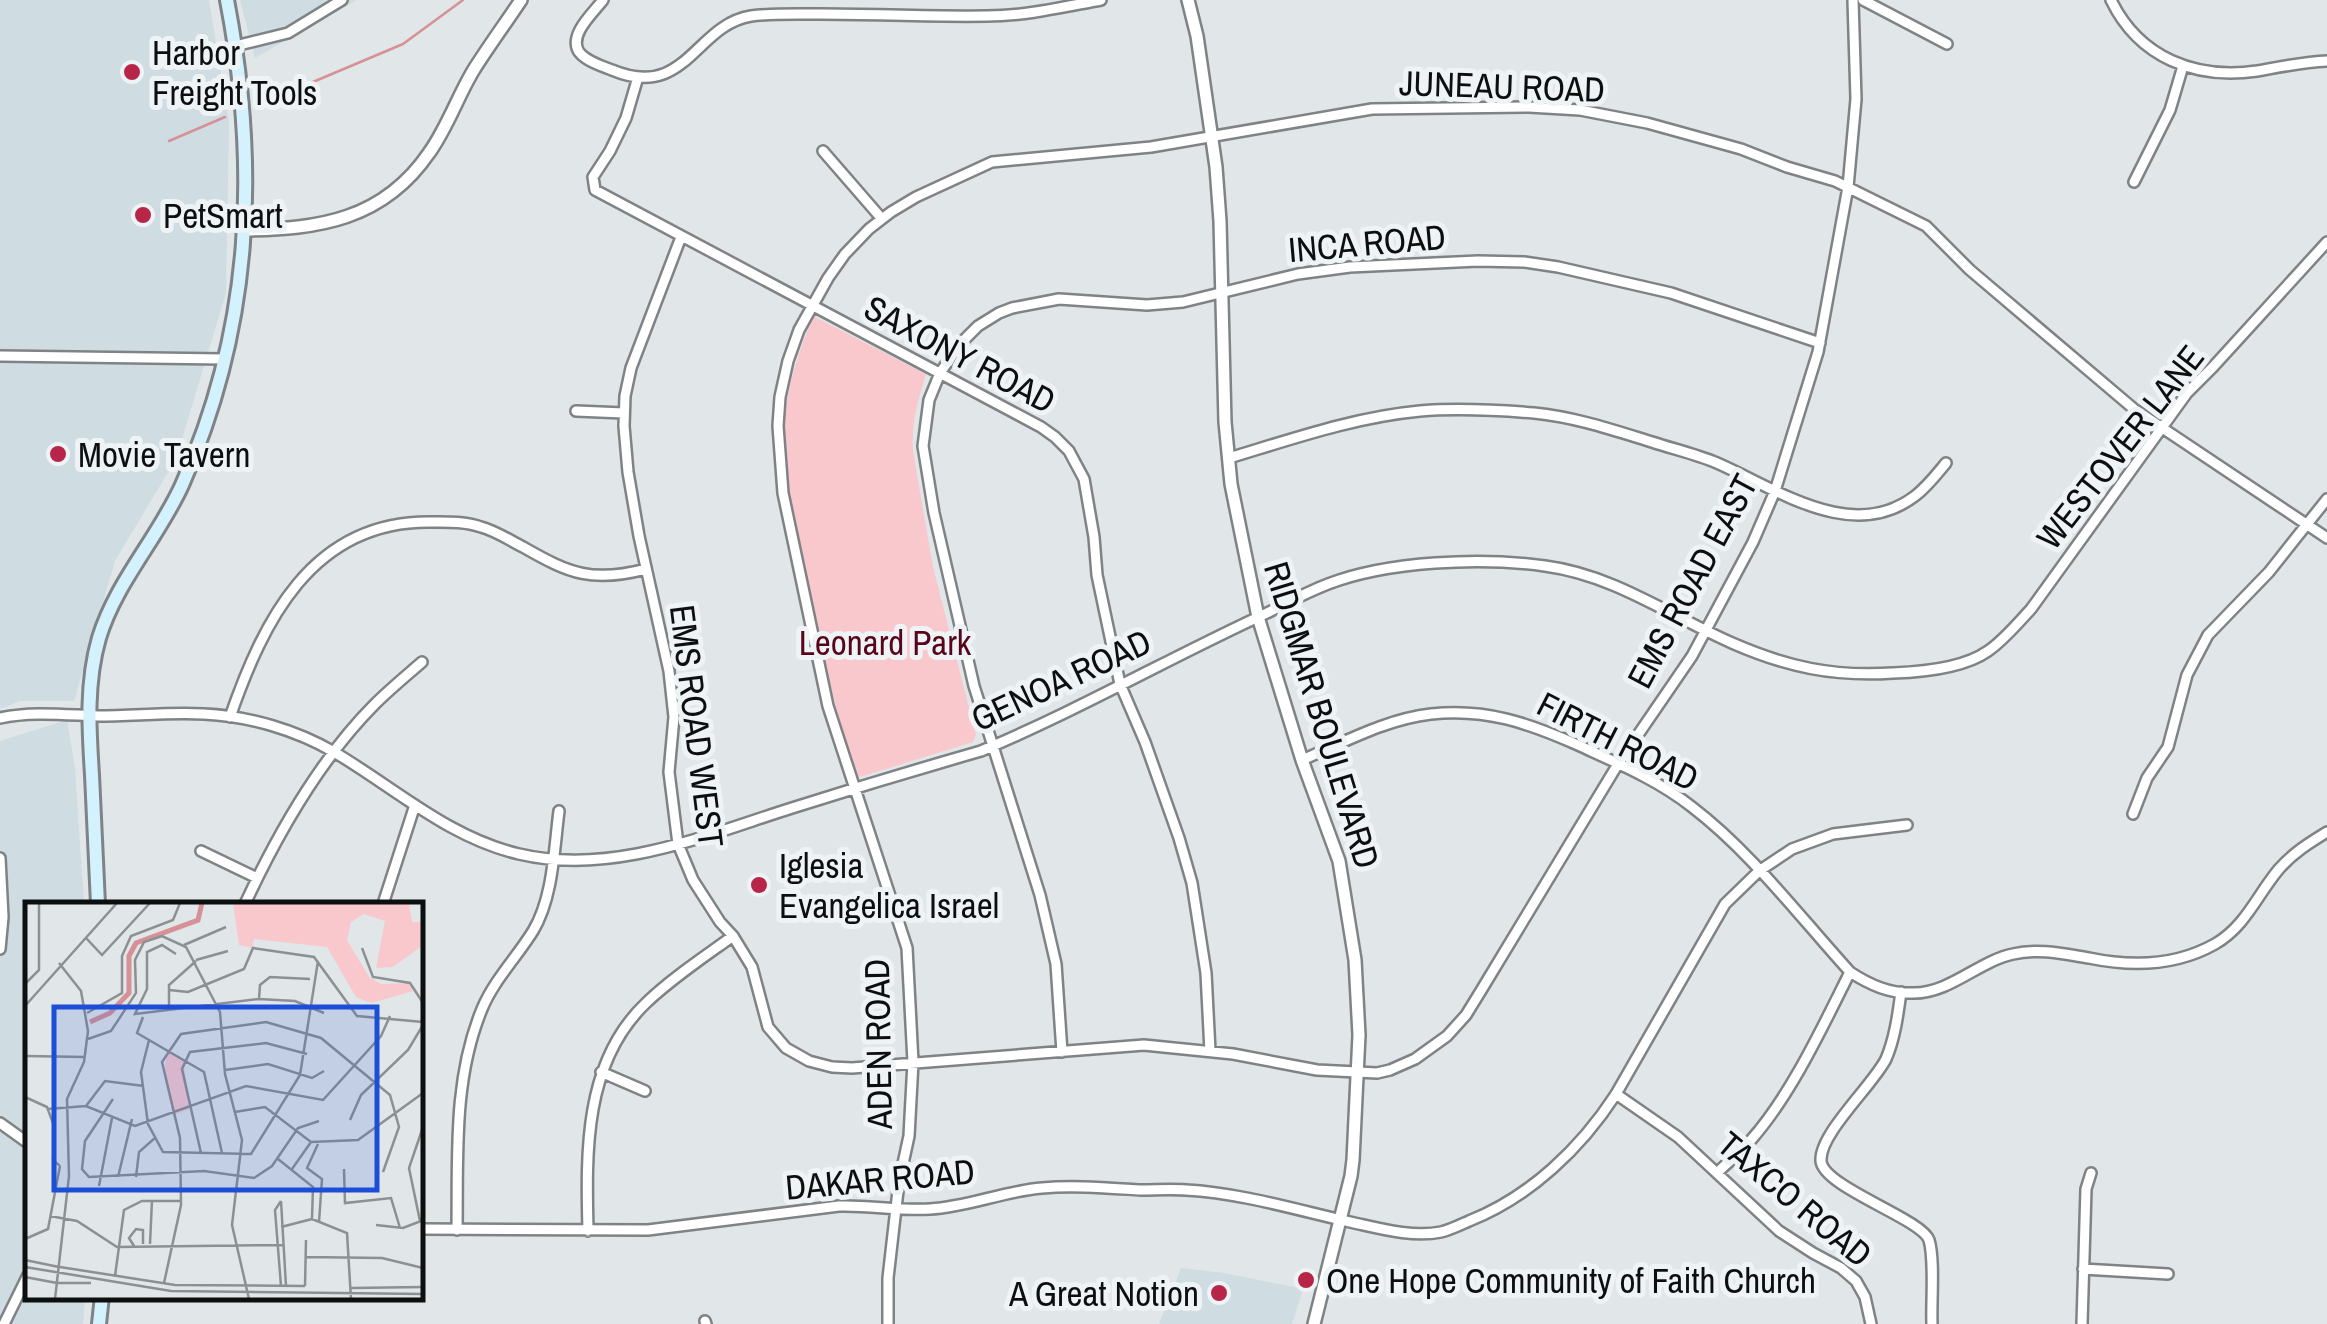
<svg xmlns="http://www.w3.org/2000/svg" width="2327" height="1324" viewBox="0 0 2327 1324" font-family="'Archivo Narrow',sans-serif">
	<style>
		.built { fill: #cfdce2 }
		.park { fill: #f9c8cc }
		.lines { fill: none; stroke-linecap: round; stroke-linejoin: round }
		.stream { stroke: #d69197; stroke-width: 2.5 }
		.minor-casing { stroke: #7f8385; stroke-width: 14 }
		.tertiary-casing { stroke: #7f8385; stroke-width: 16 }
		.secondary-casing { stroke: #7f8385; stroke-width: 18 }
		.minor { stroke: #fff; stroke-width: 9 }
		.tertiary { stroke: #fff; stroke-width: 11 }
		.secondary { stroke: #d4f2fd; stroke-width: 12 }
		.poi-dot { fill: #b72648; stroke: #eef3f6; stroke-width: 4 }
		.labels { text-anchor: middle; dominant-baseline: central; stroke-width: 10; stroke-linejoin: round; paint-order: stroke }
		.poi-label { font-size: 35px; fill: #0c0e0f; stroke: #eef3f6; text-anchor: start }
		.street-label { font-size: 35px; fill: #0c0e0f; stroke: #eef3f6 }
		.park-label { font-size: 35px; fill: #58041b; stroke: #eef3f6 }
		.inset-river { fill: none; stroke: #d69197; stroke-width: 5 }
		.inset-road { fill: none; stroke: #8c9091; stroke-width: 2.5 }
		.view { fill: #1d4ed8; fill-opacity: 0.15; stroke: #1d4ed8; stroke-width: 5 }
		.inset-edge { fill: none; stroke: #0c0e0f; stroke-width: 5 }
	</style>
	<rect width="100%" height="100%" fill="#e1e6e8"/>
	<path class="built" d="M0 0H209L229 121 226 293 176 459 115 561 74 701H20L0 709Z
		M240 0H357L255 58Z
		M67 720 75 769 84 904H28V1296L85 1297 83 1324H0V741Z
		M1181 1268 1224 1273 1303 1289 1292 1324H1159Z"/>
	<path class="park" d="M813 316 926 374C918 400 911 424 913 451L933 567 976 735 973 742 860 777 853 772C833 698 815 625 800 548 791 507 780 462 784 419 788 383 800 349 813 316Z"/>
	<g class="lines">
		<path class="stream" d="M256 106 403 44 463 0
			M169 141 225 117"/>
		<defs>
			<path id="minor" d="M603 0C593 13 568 35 579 52 586 61 601 66 612 70 686 101 695 25 751 16 773 13 797 14 820 14 875 14 932 17 987 16 1025 16 1063 7 1101 0
				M1863 0 1947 44
				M2111 0C2139 58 2196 80 2257 71 2280 67 2303 62 2327 61
				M235 46 288 33 342 0
				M638 77 626 118 610 151 593 177 595 190 1041 427 1055 437 1069 451 1084 479 1094 537 1097 575 1120 684 1145 742 1179 838 1192 883 1206 973 1210 1051
				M823 151 882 219
				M2134 182 2170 110 2183 66
				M681 237 631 368 625 396 624 426 628 472 639 536 669 671 674 717 669 772 678 844 693 880 720 922 733 936 752 967 768 1027 786 1048 809 1061 832 1067 852 1068 1144 1045 1233 1054 1317 1070 1377 1073 1390 1070 1415 1059 1447 1036 1466 1015 1482 989 1618 764 1692 656 1753 542 1775 491 1818 352 1848 187 1856 99 1853 0
				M0 356 224 359
				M576 411 624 413
				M1229 458C1292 439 1355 417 1420 411 1458 408 1497 410 1534 413 1575 417 1613 430 1652 442 1673 449 1696 454 1717 463 1777 489 1852 544 1915 496 1927 487 1936 475 1946 463
				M230 717C263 622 311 522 428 522 446 522 464 521 481 527 496 531 509 540 523 547 570 574 593 583 646 569
				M0 718C32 711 66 715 98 716 134 716 169 712 204 714 249 716 296 730 334 752 395 788 449 838 519 854 612 876 706 835 792 808 855 788 918 769 981 751 1079 710 1171 657 1267 613 1287 603 1307 592 1328 584 1388 561 1481 557 1545 566 1614 575 1670 616 1732 643 1787 667 1833 677 1893 673 1922 672 1964 668 1988 651 2004 640 2017 624 2031 609L2187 393 2213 367 2327 242
				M1302 760C1343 743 1386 719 1431 714 1486 708 1528 723 1578 745 1617 763 1658 780 1692 807 1751 852 1800 917 1850 972 1870 985 1890 994 1914 993 1950 993 1979 961 2013 954 2039 948 2064 954 2089 958 2132 967 2176 966 2215 944 2246 926 2257 895 2279 869 2293 853 2309 843 2327 832
				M2133 814 2147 778 2168 747 2187 675 2208 635 2269 572 2327 499
				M201 851 257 878
				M0 858 3 917 0 949
				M245 904C277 835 321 758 375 704 390 689 406 676 422 662
				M383 904 415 805
				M1901 992C1898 1014 1895 1038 1886 1059 1873 1085 1819 1134 1821 1161 1823 1187 1922 1219 1929 1240 1935 1260 1931 1302 1932 1324
				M1062 1052 1056 964 1040 895 974 686 934 513 923 446 929 400 940 373 960 344 978 326 999 313 1012 308 1059 299 1147 305 1183 302 1298 274 1350 267 1478 261 1524 262 1558 267 1671 293 1820 343
				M601 1072 645 1091
				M1616 1094 1678 1137 1779 1231 1813 1253 1841 1268 1856 1281 1865 1297 1871 1324
				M0 1123 28 1143
				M1717 1173C1728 1162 1741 1152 1751 1140 1791 1095 1823 1026 1850 972
				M420 1229 648 1230 839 1206C869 1205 900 1211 930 1209 968 1207 1004 1191 1042 1188 1074 1185 1108 1188 1141 1190 1156 1190 1171 1189 1186 1190 1241 1193 1297 1210 1350 1222 1378 1228 1412 1238 1441 1232 1450 1230 1460 1225 1469 1221 1530 1197 1581 1148 1616 1094L1725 904 1759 871 1792 849 1833 834 1907 825
				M457 1230C458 1155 453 1079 482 1009 494 980 517 957 533 931 553 898 554 850 559 811
				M588 1231C586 1151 584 1062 646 1003 672 978 704 957 733 936
				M2083 1269 2168 1274
				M705 1321 706 1324
				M4 1324 28 1275
				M888 1324V1278L899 1182 909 1136 913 1062 907 948 828 706 783 493 778 426 780 397 788 361 799 330 828 278 845 254 869 229 891 212 916 197 992 162 1151 147 1372 109 1529 107 1580 110 1647 123 1741 149 1787 167 1835 181 1926 226 1970 270 2134 409 2327 538
				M2082 1324 2086 1189 2091 1173"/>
			<path id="tertiary" d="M1188 0 1197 36 1216 167 1220 221 1225 422 1231 484 1258 617 1302 760 1339 861 1355 960 1359 1035 1353 1160 1351 1176 1314 1324
				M244 230C319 229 383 220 429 153 447 128 457 98 473 71 488 47 505 24 521 0"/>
			<path id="secondary" d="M98 904C96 861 94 818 92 775 89 729 86 683 99 638 116 582 158 538 182 485 252 328 259 167 227 0
				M99 1324 102 1296"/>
		</defs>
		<use href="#minor" class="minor-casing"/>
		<use href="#tertiary" class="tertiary-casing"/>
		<use href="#secondary" class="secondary-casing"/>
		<use href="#minor" class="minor"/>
		<use href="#tertiary" class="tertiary"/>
		<use href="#secondary" class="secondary"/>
	</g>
	<g class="poi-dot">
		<circle cx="132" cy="72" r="10"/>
		<circle cx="143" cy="215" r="10"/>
		<circle cx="58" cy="454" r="10"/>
		<circle cx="759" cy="885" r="10"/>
		<circle cx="1306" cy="1280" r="10"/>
		<circle cx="1219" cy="1293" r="10"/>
	</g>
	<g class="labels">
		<g class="poi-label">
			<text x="152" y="52">Harbor<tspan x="152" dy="40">Freight Tools</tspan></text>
			<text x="163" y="215">PetSmart</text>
			<text x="78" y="454">Movie Tavern</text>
			<text x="779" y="865">Iglesia<tspan x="779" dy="40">Evangelica Israel</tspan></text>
			<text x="1326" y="1280">One Hope Community of Faith Church</text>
			<text x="1199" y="1293" text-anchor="end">A Great Notion</text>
		</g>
		<g class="street-label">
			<text transform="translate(1502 86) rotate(2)">JUNEAU ROAD</text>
			<text transform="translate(1367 243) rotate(-5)">INCA ROAD</text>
			<text transform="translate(960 354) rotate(28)">SAXONY ROAD</text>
			<text transform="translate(2120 447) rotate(-52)">WESTOVER LANE</text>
			<text transform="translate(1692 581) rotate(-62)">EMS ROAD EAST</text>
			<text transform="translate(1061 680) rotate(-25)">GENOA ROAD</text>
			<text transform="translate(1322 715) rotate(73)">RIDGMAR BOULEVARD</text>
			<text transform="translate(697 726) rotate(83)">EMS ROAD WEST</text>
			<text transform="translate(1618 741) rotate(27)">FIRTH ROAD</text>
			<text transform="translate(878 1044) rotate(-91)">ADEN ROAD</text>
			<text transform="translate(880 1179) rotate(-5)">DAKAR ROAD</text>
			<text transform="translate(1795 1199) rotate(40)">TAXCO ROAD</text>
		</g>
		<g class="park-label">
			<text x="885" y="642">Leonard Park</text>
		</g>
	</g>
	<g transform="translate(25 902)">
		<rect width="398" height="398" fill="#e1e6e8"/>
		<path d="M208 1H384L387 20H397V44L368 65 351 66 360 19 339 12 326 20 322 38 344 75 356 82 383 81 388 89 346 101 331 95 302 45 229 37 227 46 214 43Z" fill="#f9c8cc"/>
		<path d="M142 149 158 157 165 207 148 213 139 173Z" fill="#f9c8cc"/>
		<path class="inset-river" d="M65 120 85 111 104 91V54L111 41 173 18 177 1"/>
		<path class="inset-road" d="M61 36 77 53 125 1M159 43 201 25M337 46 348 75 385 81 398 101M151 52 137 43 122 50V87L110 112 234 97 270 99 299 111M171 58 203 49M0 82 14 68V1M144 88 163 90 219 67 228 46 289 55 332 114 398 120M234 97 235 83 245 75 285 77M0 104 92 1M144 107V83L171 59M62 111 97 91V54L106 34 148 18 155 1M118 115 112 131 179 170 197 251M63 137 86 129 111 91 110 58 119 40 137 34 161 45 195 110 200 172 217 238 207 323 224 397M124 138 116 170 123 222 138 250 226 252 275 173 293 59M0 154 60 155M200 168 243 162 287 176 299 169M0 195 22 205 29 224 28 258 35 264M88 197 60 239 57 267 64 275 179 269 229 276 247 264 273 226 294 219M61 204 80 179 119 184M23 207 61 204 110 224 221 184 298 198 356 134 365 114M210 210 240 205 286 240M325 218 336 193 383 148 398 123M286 240 333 238 398 191M293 242 282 266 297 277 294 320M176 251 157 167 165 150 241 141 282 152M253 257 288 285 287 317M267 267 286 240M319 267 320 301 366 296 375 326M93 275 107 217M111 275 114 250 131 235M74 284 87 216M256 299 261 384M25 314 52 319 92 345 258 343M287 317 322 331 326 397M395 319 384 266 398 225M351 323 378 326 396 319M256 325 287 317M0 337 23 327 35 264M125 342 127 298M109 344 104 336 111 327 118 328V342M281 355 357 356 398 366M0 358 34 365M0 365 146 389 398 392M35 365 150 383 280 384M90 374 99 308 117 299H156M0 375 32 381M32 381H66M139 381 156 303 155 236 137 160 156 132 241 120 296 136 365 193 374 225 358 270M256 384 250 308 256 299M280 384 281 338M326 386 398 385M30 397 44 274 42 197 59 160 63 129 56 89 34 61"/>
		<path class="view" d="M29 105H352V288H29Z"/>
		<rect width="398" height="398" class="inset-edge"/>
	</g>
</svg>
